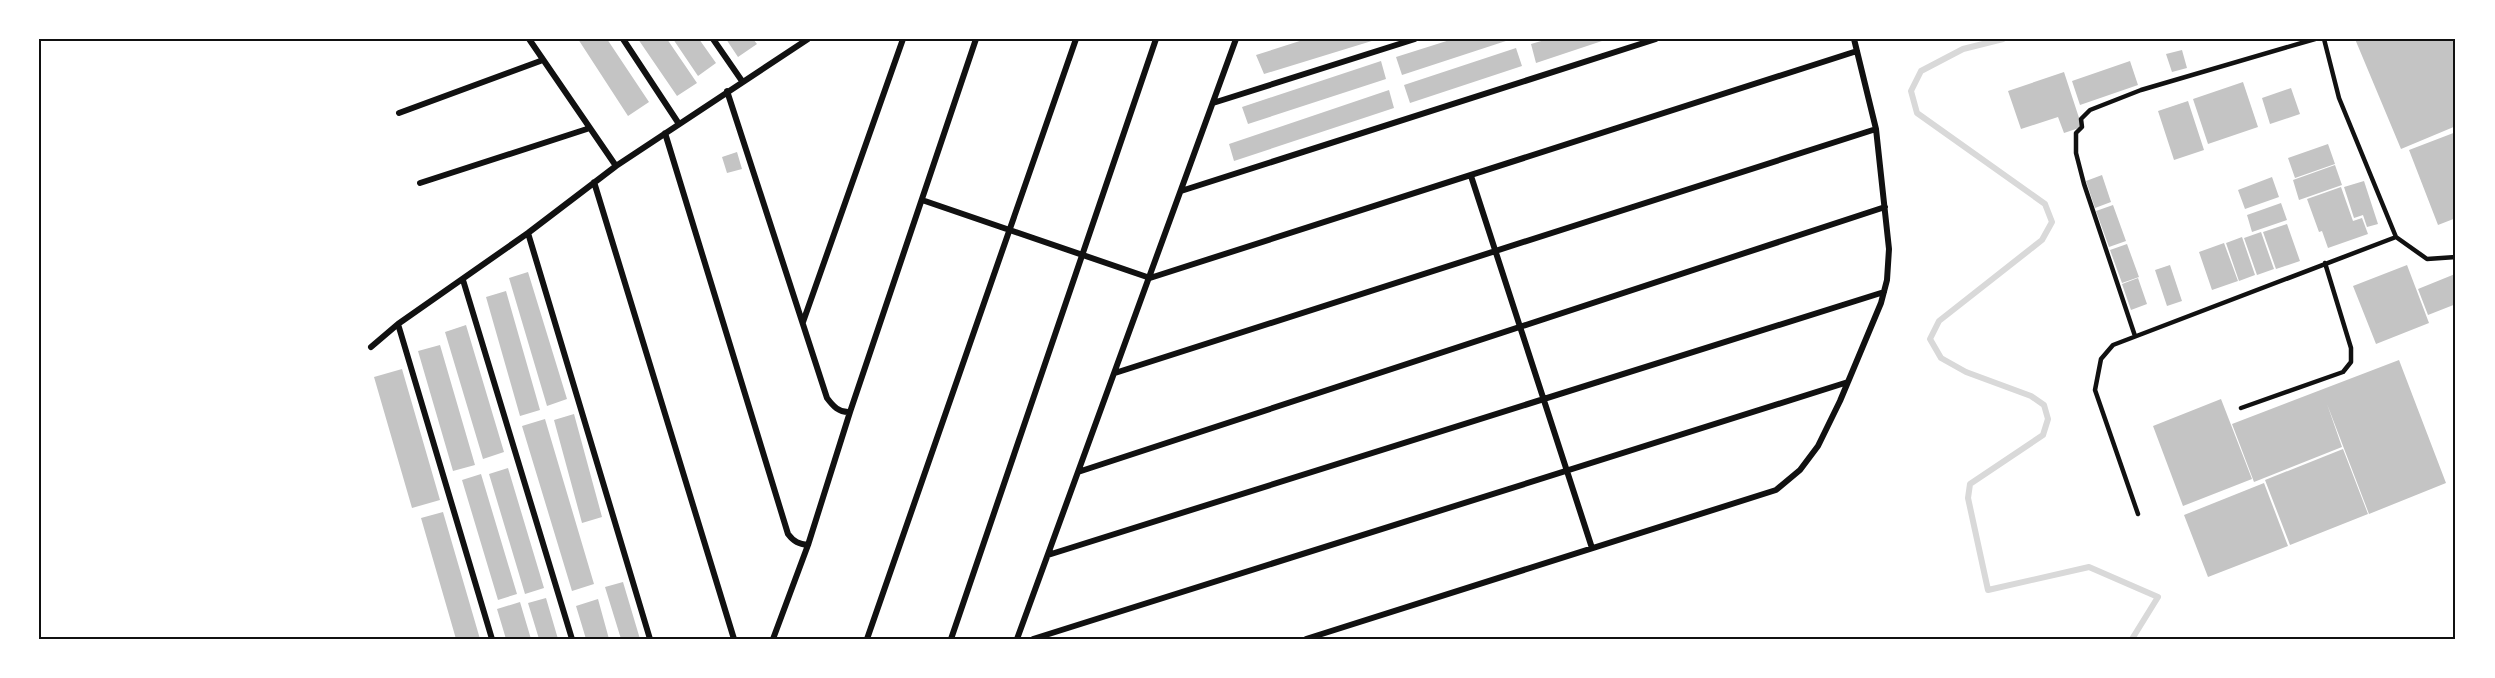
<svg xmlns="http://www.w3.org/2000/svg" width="2495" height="678" viewBox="0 0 2495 678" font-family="'PT Serif',serif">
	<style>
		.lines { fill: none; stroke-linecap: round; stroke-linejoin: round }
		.stream { stroke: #d9d9d9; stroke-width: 6 }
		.building { fill: #c4c4c4 }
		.service { stroke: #111; stroke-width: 4.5 }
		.minor { stroke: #111; stroke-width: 6 }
		.neatline { fill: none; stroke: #111; stroke-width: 2 }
	</style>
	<rect width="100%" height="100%" fill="#fff"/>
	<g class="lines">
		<path class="stream" d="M2003 39 1963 49 1921 71 1911 91 1917 113 2045 204 2052 222 2042 240 1939 321 1930 339 1941 358 1966 372 2031 396 2044 405 2048 419 2043 435 1970 484 1968 498 1988 590 2089 567 2158 597 2132 639"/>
	</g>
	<path class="building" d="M578 39H607L649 102 628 116Z
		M638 39H667L697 83 677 96Z
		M673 39H699L716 63 698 76Z
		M726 39H753L757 44 738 57Z
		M1306 39H1375V40L1264 74 1256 55Z
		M1453 39H1512L1402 75 1396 57Z
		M1548 39H1608L1536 63 1531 44Z
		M2355 39H2456V126L2401 149Z
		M1516 48 1522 66 1410 103 1404 85Z
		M2182 50 2187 68 2172 72 2166 54Z
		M1381 61 1386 79 1248 124 1242 107Z
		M2130 61 2138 85 2080 105 2072 81Z
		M2064 72 2082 127 2064 133 2058 117 2021 129 2008 91Z
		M2243 82 2258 127 2208 144 2193 99Z
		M2291 88 2300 114 2270 124 2262 98Z
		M1389 90 1394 108 1234 161 1229 144Z
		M2188 101 2204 150 2174 160 2158 111Z
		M2456 132V218L2438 225 2409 150Z
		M2328 144 2335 164 2295 178 2288 158Z
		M737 152 742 169 727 173 722 157Z
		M2335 165 2342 185 2299 200 2293 180Z
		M2102 175 2111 202 2095 208 2086 181Z
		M2272 177 2279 197 2245 209 2238 190Z
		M2364 181 2378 224 2367 227 2363 215 2354 218 2344 187Z
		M2341 187 2353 221 2362 218 2368 234 2328 248 2322 231 2319 232 2307 199Z
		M2281 203 2287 220 2252 232 2247 215Z
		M2113 205 2126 241 2109 247 2096 211Z
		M2287 224 2300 261 2276 269 2263 232Z
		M2261 232 2274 269 2257 275 2244 238Z
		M2242 237 2255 275 2239 281 2226 243Z
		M2224 243 2238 281 2212 290 2199 252Z
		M2127 244 2139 277 2122 283 2110 250Z
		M2170 265 2182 301 2167 306 2155 270Z
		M2407 265 2429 323 2376 344 2353 286Z
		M528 272 567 399 547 406 509 278Z
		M2455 274 2456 304 2428 315 2418 289Z
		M2138 278 2147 304 2131 310 2122 284Z
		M506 291 540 410 520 416 486 297Z
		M466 325 504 452 483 459 445 332Z
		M440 345 475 465 453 471 418 351Z
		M2399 360 2446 483 2369 514 2327 404 2342 447 2254 482 2232 424Z
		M402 369 440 500 412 508 374 377Z
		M2221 399 2252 479 2183 506 2153 426Z
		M574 414 602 517 582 523 554 420Z
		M545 419 594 584 572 591 522 426Z
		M2343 449 2368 514 2290 545 2265 480Z
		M508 468 544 588 525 594 489 474Z
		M481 474 517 594 498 600 462 480Z
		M2264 483 2288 546 2208 577 2184 515Z
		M443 512 480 639H456L421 518Z
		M623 582 640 639H621L605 587Z
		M546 598 558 639H539L528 603Z
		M598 599 609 639H586L576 606Z
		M520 602 531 639H506L497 609Z"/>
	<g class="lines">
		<path class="service" d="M2324 39 2339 98 2396 237 2427 259 2456 257
			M2135 336 2084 184 2076 153V133L2082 127 2081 119 2090 110 2141 90 2315 39
			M2241 408 2343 372 2351 362V348L2325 263
			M2138 514 2095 390 2101 359 2113 345 2396 237"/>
		<path class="minor" d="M529 39 616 166
			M623 39 679 124
			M713 39 742 81
			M727 91 827 398C833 406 839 413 850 412L976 39
			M1213 103 1415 39
			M399 113 543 60
			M665 133 788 534C794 542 799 544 808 545L850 412
			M1471 176 1592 548
			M594 182 734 639
			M420 183 590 128
			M1181 191 1656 39
			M922 200 1150 278 1857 51
			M528 233 650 639
			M463 280 572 639
			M803 322 903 39
			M371 347 398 324
			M1115 373 1876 129
			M1078 472 1885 207
			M1048 555 1884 292
			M492 639 398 324 528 233 616 166 808 39
			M773 639 808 545
			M867 639 1076 39
			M951 639 1156 39
			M1017 639 1236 39
			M1033 639 1848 382
			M1306 639 1776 490 1800 470 1818 446 1840 401 1881 303 1887 280 1889 249 1876 129 1854 39"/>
	</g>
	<rect width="2495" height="678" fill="none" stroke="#ffffff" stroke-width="81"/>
	<rect x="40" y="40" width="2414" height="598" class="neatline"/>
</svg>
